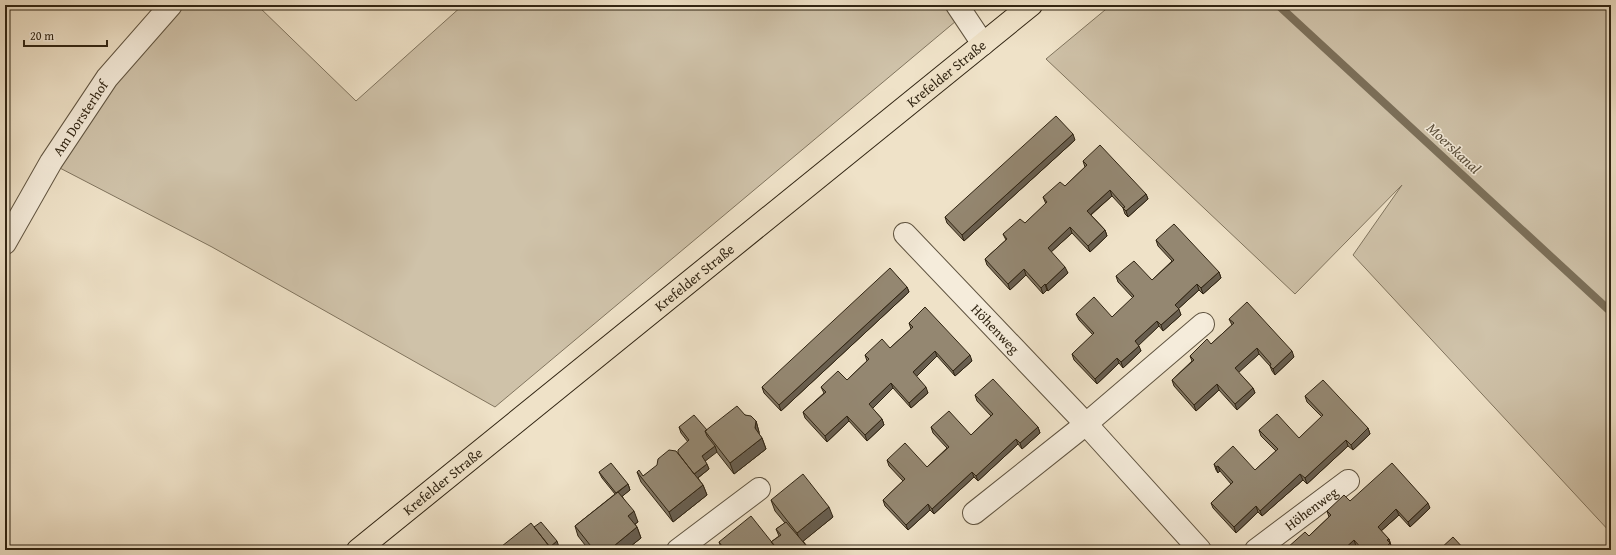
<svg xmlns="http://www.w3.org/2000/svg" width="1616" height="555" viewBox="0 0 1616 555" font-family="'Gentium Book Plus',serif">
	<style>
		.green { fill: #cfc2a9; stroke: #80745e }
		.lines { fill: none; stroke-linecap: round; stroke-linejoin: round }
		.stream { stroke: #7c705a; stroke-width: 8 }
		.minor-casing { stroke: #605440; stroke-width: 24 }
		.major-casing { stroke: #312513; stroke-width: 24 }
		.minor { stroke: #f5ecdb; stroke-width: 22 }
		.major { stroke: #efe2c8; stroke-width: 22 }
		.wall { fill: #7f7461; stroke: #312513 }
		.shaded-wall { fill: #685e4f; stroke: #312513 }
		.building { fill: #948771; stroke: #312513 }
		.labels { text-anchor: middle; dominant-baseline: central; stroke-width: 3; stroke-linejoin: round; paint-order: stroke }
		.street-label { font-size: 14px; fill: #312513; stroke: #f5ecdb }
		.water-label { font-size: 15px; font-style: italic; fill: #5d513d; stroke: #f5ecdb }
	</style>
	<rect width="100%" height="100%" fill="#efe2c8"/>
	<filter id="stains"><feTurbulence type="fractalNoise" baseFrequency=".005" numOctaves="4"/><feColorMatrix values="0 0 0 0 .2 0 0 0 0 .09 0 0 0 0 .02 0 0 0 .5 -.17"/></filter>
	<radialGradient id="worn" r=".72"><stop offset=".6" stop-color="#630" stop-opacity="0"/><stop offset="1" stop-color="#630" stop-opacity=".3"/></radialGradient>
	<path class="green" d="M171 5H257L356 101 463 5H944L956 21 495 407 212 247 56 166Z
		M1111 5H1611V533L1353 255 1402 185 1295 294 1046 59Z"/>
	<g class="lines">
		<path class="stream" d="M1278 5 1611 312"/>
		<defs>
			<g id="minor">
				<path d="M957 5 983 44"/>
				<path id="s1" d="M905 234 1086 424 1200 550"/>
				<path id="s2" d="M5 243 51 162 107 78 171 5"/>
				<path d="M974 513 1086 424 1203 324"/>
				<path d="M678 550 759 489"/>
				<path id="s3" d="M1256 550 1348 481"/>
			</g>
			<g id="major">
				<path id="s4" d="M358 550 1031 5"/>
			</g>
		</defs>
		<use href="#minor" class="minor-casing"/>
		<use href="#major" class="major-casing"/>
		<use href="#minor" class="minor"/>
		<use href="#major" class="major"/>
	</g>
	<path class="wall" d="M1075 140 964 241 947 223 945 217Z
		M1083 161 1146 194 1148 199 1128 217 1125 214 1123 208 1112 196 1091 215 1105 230 1107 236 1090 252 1072 233 1051 252 1068 273 1048 291 1047 290 1043 294 1026 275 1010 290 987 265 985 259 1006 240 1003 234 1025 223 1046 204 1043 197 1065 186 1085 167Z
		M1156 240 1219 272 1221 278 1203 294 1199 290 1178 309 1181 315 1163 331 1159 326 1138 345 1141 351 1123 368 1119 363 1097 384 1074 360 1072 354 1093 335 1079 320 1076 314 1112 317 1133 298 1118 282 1116 276 1152 280 1172 261 1158 246Z
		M907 287 909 292 781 411 764 393 762 387Z
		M1229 319 1294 357 1275 375 1272 371 1270 366 1259 354 1238 372 1253 388 1255 393 1237 410 1219 390 1196 411 1174 386 1172 380 1192 361 1190 356 1211 344 1232 325Z
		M909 323 972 361 955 376 937 356 916 376 928 393 911 408 893 388 872 408 882 419 884 425 867 441 849 421 827 442 805 418 803 412 824 393 821 387 847 380 867 361 865 355 890 348 911 329Z
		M975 395 1038 427 1040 433 1022 449 1018 444 978 481 974 477 934 514 930 510 908 530 885 506 883 500 903 481 889 466 887 460 927 467 947 448 933 433 931 427 971 435 991 416 977 401Z
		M1305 396 1368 428 1370 434 1353 450 1348 446 1307 484 1303 480 1262 516 1258 512 1236 533 1213 508 1211 503 1231 484 1220 471 1218 473 1216 470 1214 464 1255 470 1276 451 1261 436 1259 430 1299 438 1322 417 1307 402Z
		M745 415 756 421 759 432V434L762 438 766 449 734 474 716 451 705 461 709 469 698 478 703 485 707 495 673 522 641 482 637 472 643 476 678 453 688 442 681 433 679 427 707 430Z
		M599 472 628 484 630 490 622 496 638 522 635 524 637 527 641 538 626 550H589L578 536 575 526 615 494 602 478Z
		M771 500 833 517 803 541 810 550H722L719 542H771L779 536 776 529 785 523 775 511Z
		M1350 501 1430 508 1410 527 1399 515 1381 531 1389 539 1392 549 1391 550H1360L1356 546 1352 550H1288L1287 548 1309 536 1329 517 1327 511Z"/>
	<path class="shaded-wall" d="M1073 134 1075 140 964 241 962 235Z
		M1110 190 1112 196 1089 216 1087 211Z
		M1146 194 1148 199 1128 217 1126 211Z
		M1070 227 1072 233 1050 253 1048 248Z
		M1105 230 1107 236 1090 252 1088 246Z
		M1065 267 1068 273 1048 291 1046 285Z
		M1024 269 1026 275 1010 290 1008 284Z
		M1219 272 1221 278 1203 294 1201 288Z
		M1045 284 1047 290 1043 294 1041 288Z
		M1197 284 1199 290 1177 310 1175 305Z
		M907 287 909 292 781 411 779 405Z
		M1179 309 1181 315 1163 331 1161 325Z
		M1157 321 1159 326 1137 347 1135 341Z
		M1139 346 1141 351 1123 368 1121 362Z
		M1257 348 1259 354 1237 374 1235 368Z
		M935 351 937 356 915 378 913 372Z
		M1292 351 1294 357 1275 375 1273 369Z
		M970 355 972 361 955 376 953 371Z
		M1117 358 1119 363 1097 384 1095 379Z
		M891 383 893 388 871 410 869 404Z
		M1217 384 1219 390 1196 411 1194 405Z
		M926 387 928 393 911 408 909 403Z
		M1253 388 1255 393 1237 410 1235 404Z
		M847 416 849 421 827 442 825 436Z
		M882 419 884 425 867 441 865 435Z
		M756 421 759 432V439L755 428Z
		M1038 427 1040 433 1022 449 1020 443Z
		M1368 428 1370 434 1353 450 1351 445Z
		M762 438 766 449 734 474 730 463Z
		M1016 439 1018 444 978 481 976 476Z
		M1346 440 1348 446 1307 484 1305 478Z
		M715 446 717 452 704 462 702 456Z
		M707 464 709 469 695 480 693 475Z
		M1218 466 1220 471 1218 473 1216 467Z
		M972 472 974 477 934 514 932 509Z
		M1300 474 1303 480 1262 516 1260 511Z
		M628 484 630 490 619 499 617 493Z
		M703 485 707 495 673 522 669 512Z
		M1428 503 1430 508 1410 527 1408 522Z
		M928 504 930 510 908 530 906 525Z
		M1256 506 1258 512 1236 533 1234 527Z
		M829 507 833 517 801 543 797 533Z
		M1396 509 1399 515 1380 532 1378 527Z
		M634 511 638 522 632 526 628 516Z
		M637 527 641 538 626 550H609Z
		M1389 539 1392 549 1391 550H1383L1387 540Z
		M1354 540 1356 546 1352 550H1343Z
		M557 541 559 547 555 550H548L547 549Z"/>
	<path class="building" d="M1056 116 1073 134 962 235 945 217Z
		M1100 145 1146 194 1126 211 1123 208 1125 207 1110 190 1087 211 1105 230 1088 246 1070 227 1048 248 1065 267 1046 285 1045 284 1041 288 1024 269 1008 284 985 259 1007 239 1003 234 1020 219 1025 223 1047 202 1043 197 1060 182 1065 186 1087 165 1083 161Z
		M1174 224 1219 272 1201 288 1197 284 1175 305 1179 309 1161 325 1157 321 1135 341 1139 346 1121 362 1117 358 1095 379 1072 354 1094 333 1076 314 1094 297 1112 317 1134 296 1116 276 1134 261 1152 280 1174 260 1156 240Z
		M890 268 907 287 779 405 762 387Z
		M1247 302 1292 351 1273 369 1270 366 1271 364 1257 348 1235 368 1253 388 1235 404 1217 384 1194 405 1172 380 1194 360 1190 356 1207 339 1211 344 1234 323 1229 319Z
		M925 307 970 355 953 371 935 351 913 372 926 387 909 403 891 383 869 404 882 419 865 435 847 416 825 436 803 412 826 392 821 387 838 371 847 380 869 359 865 355 882 339 890 348 913 327 909 323Z
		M993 379 1038 427 1020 443 1016 439 976 476 972 472 932 509 928 504 906 525 883 500 905 479 887 460 905 443 927 467 949 447 931 427 949 411 971 435 993 414 975 395Z
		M1323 380 1368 428 1351 445 1346 440 1305 478 1300 474 1260 511 1256 506 1234 527 1211 503 1233 482 1218 466 1216 467 1214 464 1233 446 1255 470 1278 449 1259 430 1277 414 1299 438 1323 415 1305 396Z
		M737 406 745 415 751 416 756 421 755 428 762 438 730 463 705 431Z
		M694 415 707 430 705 431 707 436 715 446 702 456 707 464 694 474 678 453V450L689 440 679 427Z
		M669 450 676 451 703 485 669 512 637 472 639 470 643 476 657 465 658 459Z
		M611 463 628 484 616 493 599 472Z
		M1392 463 1428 503 1408 522 1396 509 1378 527 1389 539 1387 540 1390 543 1383 550H1363L1354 540 1343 550H1289L1287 548 1305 532 1309 536 1331 515 1327 511 1344 495 1350 501Z
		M803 474 829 507 797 533 771 500Z
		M618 492 634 511 628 516 637 527 609 550H594L575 526Z
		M751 516 778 550H725L719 542Z
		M541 522 557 541 550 547 534 527Z
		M786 522 810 550H778L771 542 781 535 776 529Z
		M531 523 552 550H497Z
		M1453 537 1465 550H1439Z"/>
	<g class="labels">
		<g class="street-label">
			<text stroke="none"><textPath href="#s4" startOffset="757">Krefelder Straße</textPath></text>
			<text stroke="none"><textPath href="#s2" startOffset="146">Am Dorsterhof</textPath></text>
			<text stroke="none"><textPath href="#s4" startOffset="433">Krefelder Straße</textPath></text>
			<text stroke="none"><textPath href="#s1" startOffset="131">Höhenweg</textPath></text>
			<text stroke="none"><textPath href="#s4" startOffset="109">Krefelder Straße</textPath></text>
			<text stroke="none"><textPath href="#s3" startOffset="69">Höhenweg</textPath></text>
		</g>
		<g class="water-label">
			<text transform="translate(1454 148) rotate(43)">Moerskanal</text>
		</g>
	</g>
	<rect width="1616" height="555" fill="none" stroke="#efe2c8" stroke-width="20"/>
	<rect x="6" y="6" width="1604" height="543" fill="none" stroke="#312513" stroke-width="2"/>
	<rect x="10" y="10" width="1596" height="535" fill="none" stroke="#312513"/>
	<path d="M24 40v6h83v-6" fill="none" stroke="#312513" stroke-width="2"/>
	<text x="30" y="40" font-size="12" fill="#312513" stroke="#f5ecdb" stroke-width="3" paint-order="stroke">20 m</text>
	<rect width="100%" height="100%" filter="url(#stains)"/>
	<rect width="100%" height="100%" fill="url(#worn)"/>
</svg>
